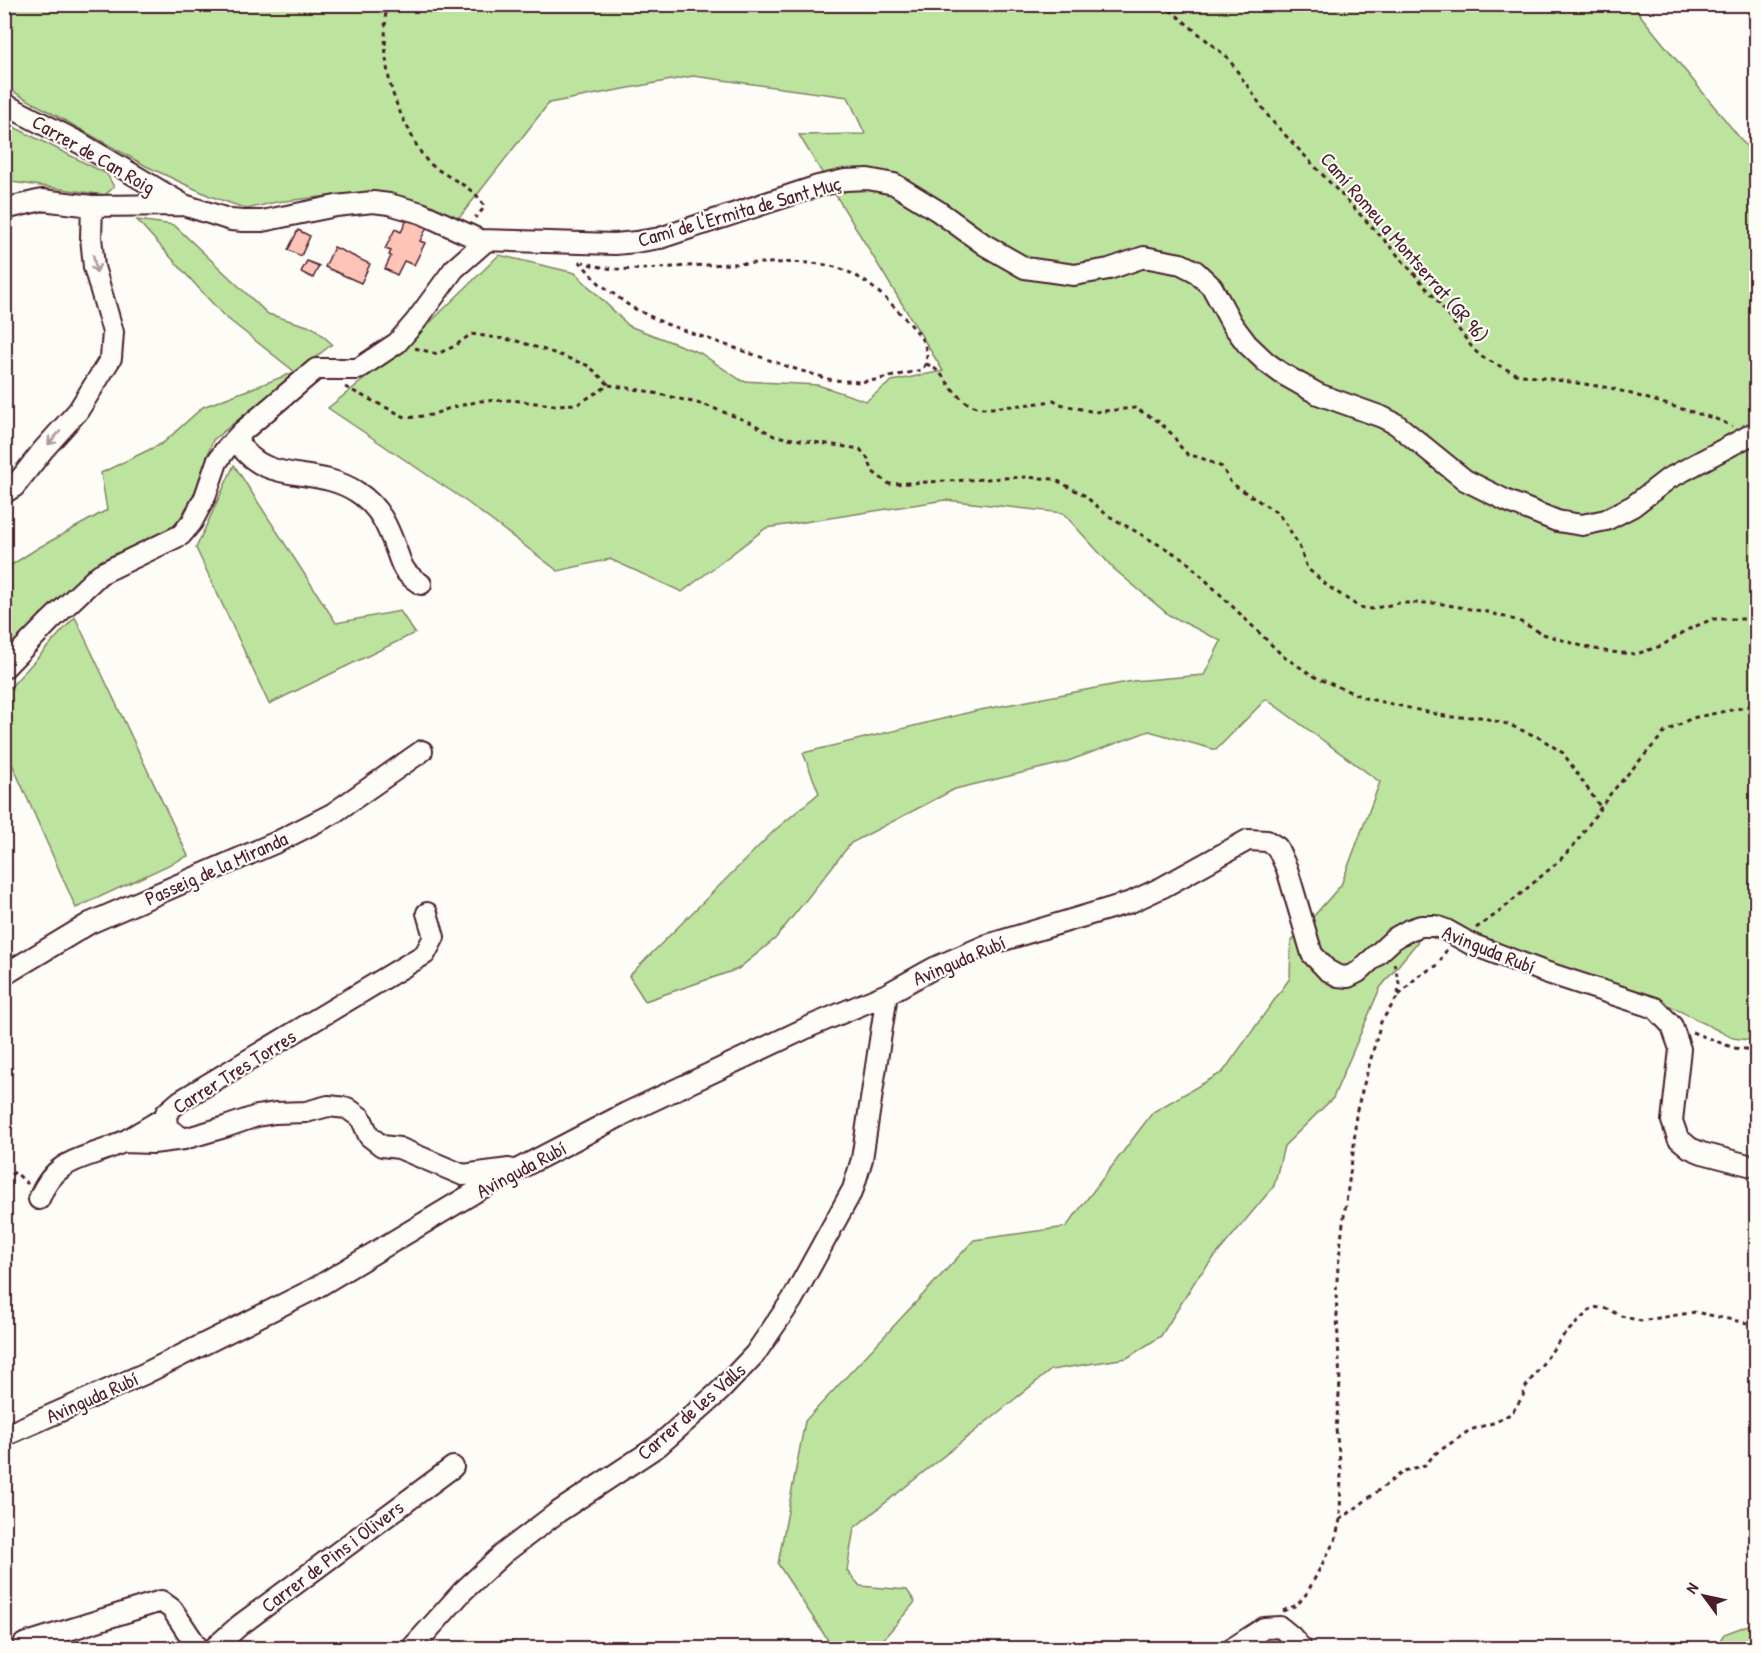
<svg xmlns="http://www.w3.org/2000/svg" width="1761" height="1653" viewBox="0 0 1761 1653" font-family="'Patrick Hand',sans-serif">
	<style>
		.green { fill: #bce49f; stroke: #838265; stroke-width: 1.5 }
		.building { fill: #ffc4b8; stroke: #4a1f2b; stroke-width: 1.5 }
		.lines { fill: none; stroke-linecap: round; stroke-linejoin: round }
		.minor-casing { stroke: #4a1f2b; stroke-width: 24 }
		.path { stroke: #4a1f2b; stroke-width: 3; stroke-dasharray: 4.5 4.5; stroke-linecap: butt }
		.minor { stroke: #fdfcf7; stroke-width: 20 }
		.oneway { stroke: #ac999b }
		.labels { text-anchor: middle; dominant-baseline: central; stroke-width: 4.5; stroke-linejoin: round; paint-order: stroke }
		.street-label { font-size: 20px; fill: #4a1f2b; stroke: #fdfcf7 }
	</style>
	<rect width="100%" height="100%" fill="#fdfcf7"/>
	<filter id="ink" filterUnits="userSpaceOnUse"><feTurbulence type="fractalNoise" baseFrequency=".0167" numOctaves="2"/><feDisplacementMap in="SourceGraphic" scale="12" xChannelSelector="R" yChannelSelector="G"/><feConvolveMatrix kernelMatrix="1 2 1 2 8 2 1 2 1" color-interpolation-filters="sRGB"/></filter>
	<g filter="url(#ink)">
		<path class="green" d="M5 5H1632L1756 158V427L1743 425 1751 443 1756 444V1041L1733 1038 1670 1006 1423 935 1380 988 1333 1098 1284 1146 1274 1186 1197 1278 1161 1336 1127 1358 1051 1370 854 1528 847 1571 860 1586 907 1590 915 1602 880 1643 884 1648H833L778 1564 805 1421 974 1240 1066 1227 1153 1112 1223 1072 1290 978 1291 942 1341 885 1380 782 1266 699 1216 750 1149 731 1063 763 955 789 851 843 775 939 738 969 645 1001 629 976 775 830 819 793 803 753 975 711 1133 681 1204 675 1221 641 1169 615 1114 569 1063 513 945 500 766 528 682 592 610 559 558 571 463 499 328 408 406 346 499 255 575 273 629 326 700 353 742 381 818 385 866 401 892 381 943 371 799 135 865 134 848 97 693 76 549 103 459 218 389 193 338 195 276 202 247 209 210 196 146 166 5 87Z
			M4 122 107 174 114 187 105 195 5 181Z
			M137 220 174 225 268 314 314 328 332 344 213 440 194 494 176 525 102 560 5 654V569L38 548 107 510 101 473 163 443 203 407 295 372 223 315Z
			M234 465 336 623 400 611 415 633 269 704 196 548Z
			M75 617 188 856 76 908 5 748V693Z
			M1756 1622V1647L1716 1646 1724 1634Z"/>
		<path class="building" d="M409 216 428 225 420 241 425 243 414 265 404 261 397 275 385 269 391 256 389 255 391 251 385 249 395 229 401 232Z
			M298 230 310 236 301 256 288 250Z
			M334 247 370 264 361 283 325 267Z
			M307 261 319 266 313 278 301 272Z"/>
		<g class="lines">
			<defs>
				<path id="minor" d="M4 104 80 143 181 203
					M4 209 42 200 92 206 184 205 231 220 243 221H262L336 206 373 202 389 204 421 213 480 240 615 244 636 242 660 238 818 186 845 180 868 179 894 184 938 211 985 245 1025 268 1074 275 1109 269 1144 257 1181 264 1195 271 1212 287 1232 324 1247 344 1266 362 1281 373 1318 394 1382 417 1396 424 1465 480 1507 501 1557 521 1582 525 1606 520 1633 506 1668 479 1756 432
					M236 439C264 488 315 464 357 492 380 507 388 527 397 552 399 557 401 564 404 569 408 576 415 580 421 584
					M4 493 14 487 43 450 78 411 111 358 113 332 94 267 91 237 92 206
					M4 668 50 621 100 574 181 535 192 522 205 497 217 462 225 450 243 431 316 369H358L397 343 416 321 454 269 486 241
					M427 913 434 937 425 954 180 1101 166 1113 167 1128 184 1139 225 1127 257 1116 275 1113 306 1112 328 1106 347 1108 361 1118 369 1136 382 1146 399 1148 463 1175 509 1169
					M4 975 90 923 277 842 332 814 422 751
					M122 1142 153 1143 184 1139
					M39 1199C56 1156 85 1160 121 1143 136 1135 151 1125 166 1117
					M4 1436 144 1374 314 1289 482 1188 626 1113 813 1025 887 994 934 968 987 945 1131 902 1163 887 1248 840 1267 841 1277 847 1287 869 1312 954 1327 970 1338 976 1348 977 1358 972 1395 938 1409 930 1421 926H1435L1446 930 1471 944 1545 972 1655 1008 1672 1026 1680 1049 1672 1121 1678 1138 1690 1148 1702 1153 1756 1167
					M24 1644 161 1601 172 1609 198 1648
					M214 1648 240 1625 453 1467
					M412 1648 463 1591 504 1553 558 1512 658 1446 720 1391 755 1354 792 1300 853 1189 862 1159 887 994
					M1233 1648 1264 1628 1280 1627 1291 1636 1301 1648"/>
			</defs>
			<use href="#minor" class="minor-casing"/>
			<path class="path" d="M386 4C384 55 384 85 409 130 414 141 420 153 428 162 442 176 481 189 484 208L475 218
				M1163 4 1228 58 1271 120 1387 243 1436 299 1474 350 1482 357 1516 374 1611 388 1716 419 1732 426
				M579 261 599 283 631 307 666 324 792 368 832 380 860 382 875 380 922 370C933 355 923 338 912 326 893 305 868 278 841 269 816 260 786 263 759 263 730 264 702 265 673 267 642 269 613 273 583 262
				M415 348 437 354 455 346 471 334 517 341 557 354 589 366 609 385
				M926 364C941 369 946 383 956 393 974 413 988 408 1012 406 1027 404 1039 404 1054 400L1060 404 1094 412 1135 408 1158 421 1174 436 1178 444 1188 455 1199 457 1222 467 1231 483 1276 512 1285 522 1299 546 1307 568 1329 587 1359 607 1371 609 1399 603H1437L1487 612 1519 621 1543 634 1585 647 1610 652 1636 654 1661 646 1689 629 1713 619H1756
				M345 387 407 418 431 415 450 408 480 401 511 400 553 405 578 404 609 385 646 391 705 405 752 423 774 436 860 449 868 459 873 472 889 484 1025 477 1054 479 1084 495 1107 515 1184 559 1284 657 1317 678 1365 698 1449 717H1480L1507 724 1540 738 1563 753 1601 808
				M1476 928 1498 913 1558 862 1575 844 1611 793 1665 732 1692 718 1756 705
				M1399 995 1418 976 1438 965 1447 949
				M1692 1032 1734 1048 1756 1050
				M4 1180 15 1172 28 1184
				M1340 1520 1404 1471 1425 1465 1435 1454 1470 1430 1496 1422 1512 1413 1523 1396 1525 1388 1562 1337 1593 1307 1607 1309 1621 1316 1641 1321 1695 1312 1756 1325
				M1283 1611 1297 1605 1307 1593 1335 1540 1340 1520 1341 1469 1336 1429 1340 1383 1336 1293 1338 1267 1343 1223 1354 1146 1356 1113 1381 1022 1398 996 1399 983 1394 963"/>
			<use href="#minor" class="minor"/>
		</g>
		<defs><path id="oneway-shaft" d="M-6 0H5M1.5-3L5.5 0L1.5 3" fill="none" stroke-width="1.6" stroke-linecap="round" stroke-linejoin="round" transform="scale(1.5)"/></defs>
		<g class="oneway">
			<use href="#oneway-shaft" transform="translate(95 264) rotate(79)"/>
			<use href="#oneway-shaft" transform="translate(54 438) rotate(132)"/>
		</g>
	</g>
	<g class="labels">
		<g class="street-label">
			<text transform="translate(94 154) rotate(30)">Carrer de Can Roig</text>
			<text transform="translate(739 211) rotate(-16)">Camí de l'Ermita de Sant Muç</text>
			<text transform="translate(1405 247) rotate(49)">Camí Romeu a Montserrat (GR 96)</text>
			<text transform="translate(216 868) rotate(-24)">Passeig de la Miranda</text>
			<text transform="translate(1489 949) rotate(22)">Avinguda Rubí</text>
			<text transform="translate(959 960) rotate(-23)">Avinguda Rubí</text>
			<text transform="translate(234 1071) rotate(-32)">Carrer Tres Torres</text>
			<text transform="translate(521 1169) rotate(-28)">Avinguda Rubí</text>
			<text transform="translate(92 1397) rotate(-24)">Avinguda Rubí</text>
			<text transform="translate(691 1411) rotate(-41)">Carrer de les Valls</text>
			<text transform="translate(332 1556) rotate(-37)">Carrer de Pins i Olivers</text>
		</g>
	</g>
	<rect width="1761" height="1653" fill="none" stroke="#fdfcf7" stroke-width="24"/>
	<rect x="12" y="12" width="1737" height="1629" fill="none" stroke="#4a1f2b" stroke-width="2" filter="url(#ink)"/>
	<g transform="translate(1704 1596) rotate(303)" stroke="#fdfcf7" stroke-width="4.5" paint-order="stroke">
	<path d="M0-4.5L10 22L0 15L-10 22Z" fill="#4a1f2b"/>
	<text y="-9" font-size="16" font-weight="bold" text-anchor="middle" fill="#4a1f2b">N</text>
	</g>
</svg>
